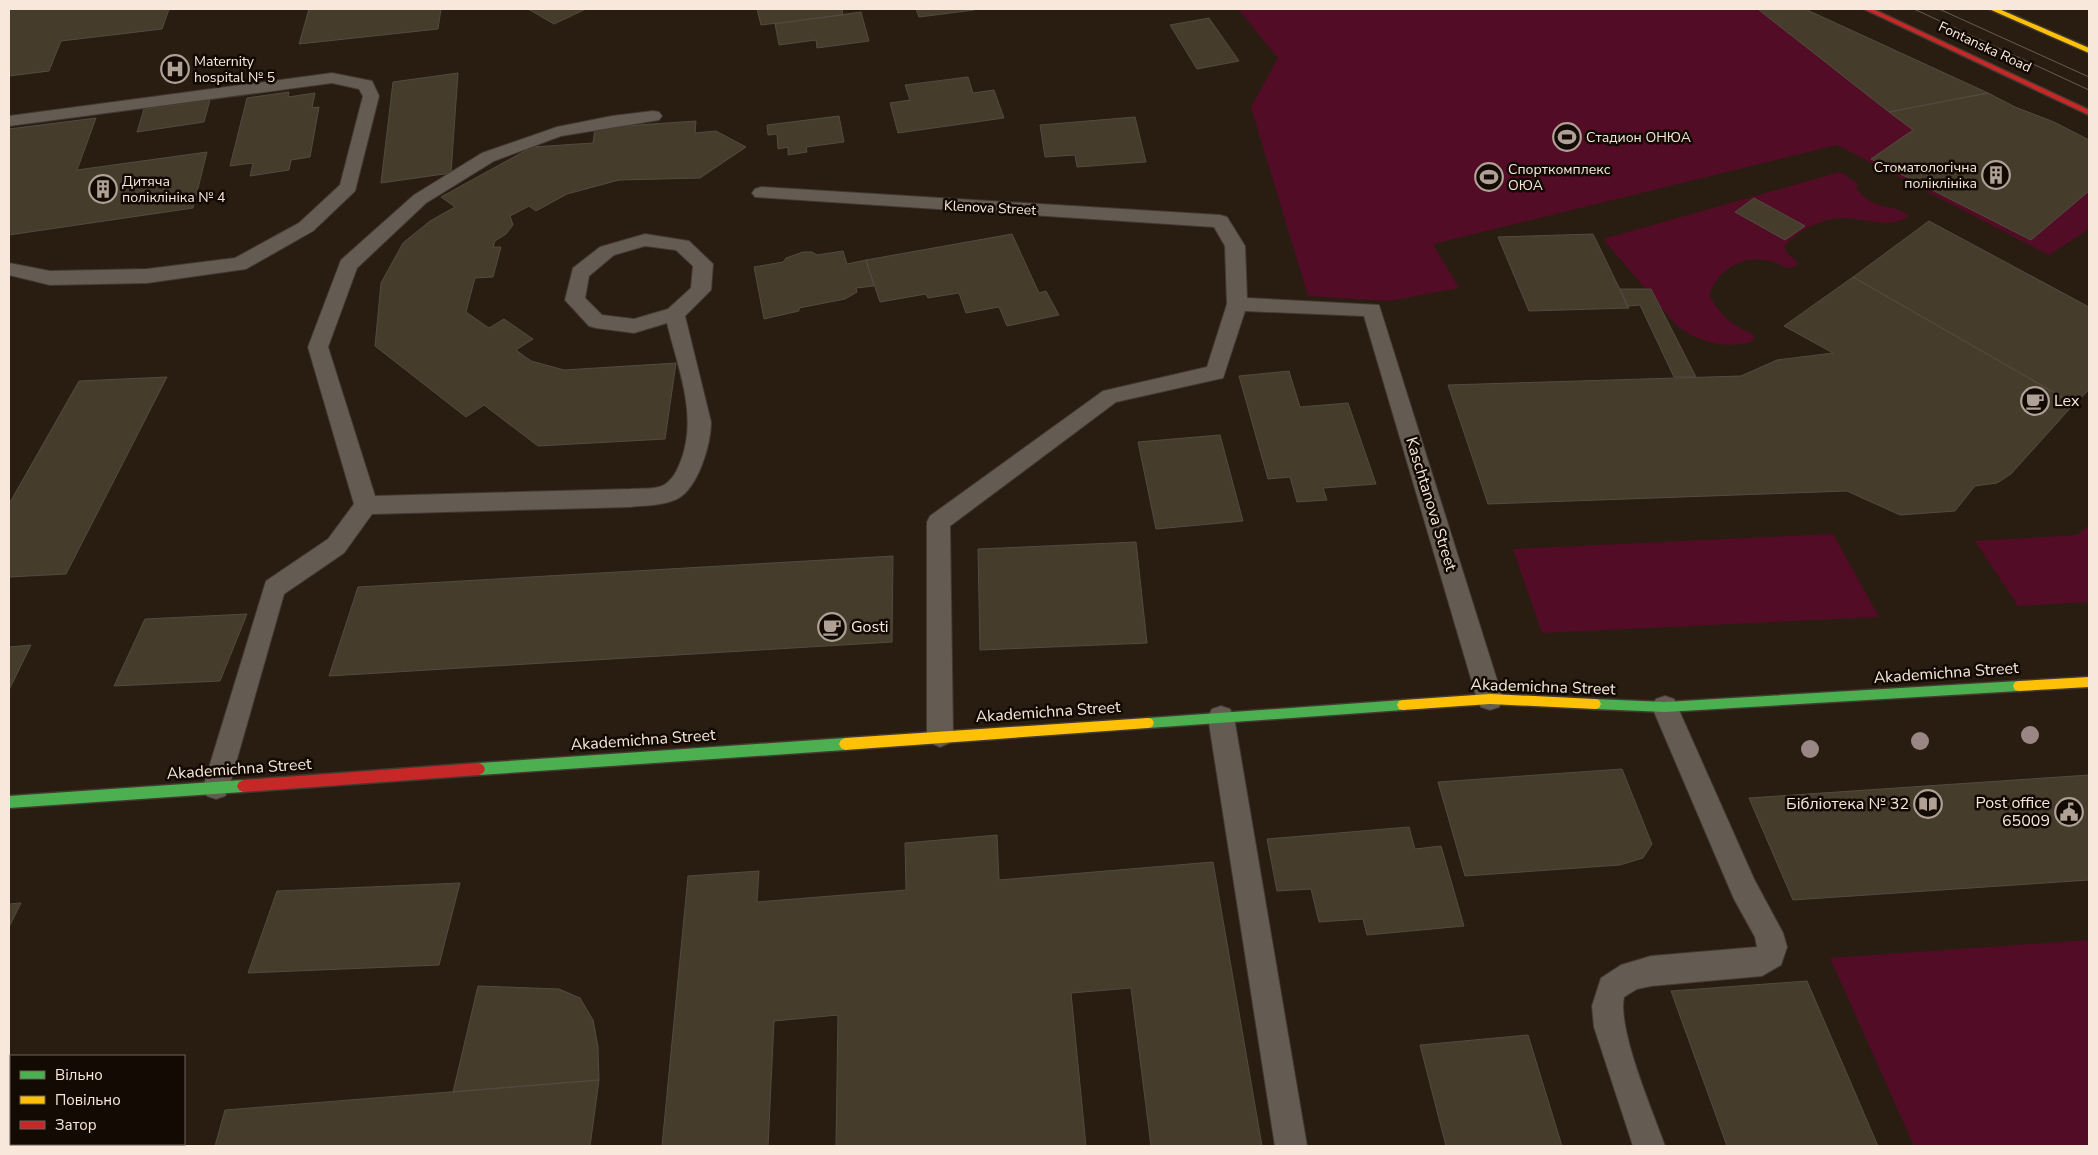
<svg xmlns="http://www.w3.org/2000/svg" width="2098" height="1155" viewBox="0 0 2098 1155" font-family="'Nunito Sans',sans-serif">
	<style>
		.green { fill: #530c25 }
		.building { fill: #453c2c; stroke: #534b40 }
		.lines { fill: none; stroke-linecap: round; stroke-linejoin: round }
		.lane-casing { stroke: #433931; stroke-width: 2 }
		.fast-casing { stroke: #433931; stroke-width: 3 }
		.slow-casing { stroke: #433931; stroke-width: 3 }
		.jam-casing { stroke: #433931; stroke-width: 3 }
		.lane { fill: #645b53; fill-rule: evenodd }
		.fast { fill: #4caf50; fill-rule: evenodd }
		.slow { fill: #ffc107; fill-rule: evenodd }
		.jam { fill: #c62828; fill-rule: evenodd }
		.tram { stroke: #655c53; stroke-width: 1 }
		.tree { fill: #9a8684 }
		.labels { text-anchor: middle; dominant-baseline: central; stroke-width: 5; stroke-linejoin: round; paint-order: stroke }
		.far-street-label { font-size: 14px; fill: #f7e8db; stroke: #130a03 }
		.far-poi-label { font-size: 14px; fill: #f7e8db; stroke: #130a03; text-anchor: start }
		.poi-label { font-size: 16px; fill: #f7e8db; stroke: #130a03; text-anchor: start }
		.street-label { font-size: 16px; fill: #f7e8db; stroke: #130a03 }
	</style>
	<rect width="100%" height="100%" fill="#291d12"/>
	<path class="green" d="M1238 9H1803L2089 141V229L2049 255 1837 145 1433 244 1459 288 1389 301 1308 296 1251 107 1278 58Z
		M1840 172 1858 184 1856 188C1875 213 1893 202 1909 216 1891 230 1861 217 1841 218 1821 219 1796 231 1784 247L1788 254 1796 260 1797 266 1787 268C1756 250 1722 261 1709 295 1722 318 1731 324 1754 335L1753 341C1726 350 1699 342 1677 326L1603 239Z
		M2089 525V602L2018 606 1975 541 2077 535Z
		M1833 534 1879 617 1542 633 1513 549Z
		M2089 940V1146H1914L1830 958Z"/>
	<path class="building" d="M9 9H169L162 29 61 41 49 71 9 76Z
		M309 9H441L438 29 299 44Z
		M528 9H586L554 24Z
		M757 9H842L843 15 761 25Z
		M916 9H974V10L919 17Z
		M1761 9H1805L1988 93 1889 112 1759 10Z
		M861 12 869 41 817 48 816 40 779 45 775 24Z
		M1209 18 1239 61 1197 69 1170 25Z
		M458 73 451 173 381 183 393 82Z
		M968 77 973 93 994 90 1004 118 898 133 890 103 910 100 905 85Z
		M289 92 288 97 315 93 312 108 319 107 310 157 291 160 289 170 250 176 253 163 230 166 247 98Z
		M1988 93 2015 107 2054 122 2089 140V191L2031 240 1871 159 1913 130 1889 112Z
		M210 100 204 122 137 132 144 109Z
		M839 116 844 142 806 147 807 152 788 155V147L778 149 777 134 768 135 767 125Z
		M1135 117 1146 162 1077 167 1075 155 1045 157 1040 125Z
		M96 118 77 170 207 152 193 208 9 235V129Z
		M696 121 695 133 716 131 746 147 700 178 619 180 567 194 536 211 529 206 510 216 513 225 506 234 495 241 493 247H501L493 277 475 278 466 312 489 328 504 319 533 339 516 350 531 361 564 370 676 363 665 439 538 446 484 405 466 417 375 346 381 283 403 243 430 221 455 207 441 197 532 147 593 143 595 128Z
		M1754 198 1805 226 1785 240 1735 212Z
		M1929 221 2089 307V390L2074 404 1853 277Z
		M1012 234 1039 293 1046 291 1059 315 1007 326 999 307 966 313 959 293 928 298 926 294 880 302 866 260Z
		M1593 234 1629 308 1529 311 1498 237Z
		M843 251 847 264 866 260 874 286 856 288 857 292 845 299 799 308V311L764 319 754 267 783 262 786 258 803 252H812L817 255Z
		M1853 277 2074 404 2011 474 1997 483 1975 486 1955 511 1900 515 1847 491 1488 504 1448 385 1741 376 1777 360 1833 353 1784 326Z
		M1620 289H1651L1696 377H1674L1640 305 1627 306Z
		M1289 371 1300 407 1348 403 1376 484 1323 488 1327 500 1297 502 1290 477 1268 479 1239 376Z
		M167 377 66 574 9 577V504L79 381Z
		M1220 435 1243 521 1156 529 1138 442Z
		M1136 542 1147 643 980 650 978 549Z
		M893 556 892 642 329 676 358 587Z
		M247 614 220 681 114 686 145 619Z
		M31 645 9 690V647Z
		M1622 769 1652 844 1643 858 1620 865 1465 876 1438 782Z
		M2089 775V880L1793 900 1749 798Z
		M1409 827 1415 849 1441 846 1464 926 1367 935 1363 919 1319 922 1311 889 1277 891 1267 839Z
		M997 835 999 880 1213 862 1262 1146H1151L1131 988 1071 993 1086 1146H836L838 1015 774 1021 768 1146H662L688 876 759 871 757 902 906 890 905 843Z
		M460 883 439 965 248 973 277 891Z
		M21 903 9 927V904Z
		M1807 981 1878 1146H1727L1671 991Z
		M478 986 559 989 580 998 593 1020 598 1047 599 1080 453 1092Z
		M1528 1035 1562 1146H1446L1420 1045Z
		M599 1080 590 1146H215L225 1110Z"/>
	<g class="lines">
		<defs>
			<path id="lane" d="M332 73 372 81 379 96 355 191 313 231 246 269 147 283 50 285 9 275V263L50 271 147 269 235 258 299 223 340 185 363 96 359 89 332 83 9 126V116Z
				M653 111 659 112 662 116 659 120 561 136 494 161 426 203 357 268 328 347 375 496 630 489C640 488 655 490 664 485 672 480 677 471 680 463 699 417 678 369 667 323L634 333 596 328 589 326 565 300 573 268 600 247 645 234 689 241 713 264 711 290 685 316 711 422C711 444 698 489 677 499 662 506 646 505 630 507L372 514 344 553 284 594 229 787 225 796 216 799 207 796 203 787 266 581 328 539 354 504 308 347 341 260 414 195 482 153 557 127 612 116ZM645 246 676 250 693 266 691 288 668 309 634 319 602 315 585 298 589 276 614 255Z
				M761 187 1220 215 1227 217 1245 246 1247 298 1379 305 1503 699 1499 707 1490 710 1481 707 1477 699 1364 316 1245 311 1223 378 1116 402 950 526 953 735 949 743 940 747 931 743 927 735V522L930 516 1103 391 1207 367 1227 304 1225 246 1214 227 755 197 752 193 755 189Z
				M1665 696 1674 699 1754 879 1783 933 1787 947 1781 965 1762 976 1651 986 1637 989 1624 997C1617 1029 1653 1112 1665 1146H1633L1594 1027 1592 1006 1601 978 1621 965 1651 956 1757 947 1755 937 1734 899 1652 707 1656 699Z
				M1221 706 1230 709 1234 717 1307 1146H1275L1208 717 1212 709Z"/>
			<path id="fast" d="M2019 681 2023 682 2025 686 2023 690 2019 691 1665 712 1595 709 1591 708 1589 704 1591 700 1595 699 1665 702Z
				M1403 700 1407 701 1409 705 1407 709 1403 710 1148 728 1144 727 1142 723 1144 719 1148 718Z
				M845 738 849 740 851 744 849 748 845 750 479 775 475 773 473 769 475 765 479 763Z
				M243 780 247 782 249 786 247 790 243 792 9 808V796Z"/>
			<path id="slow" d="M1989 9H1999L2089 48V53Z
				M2089 677V687L2019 691 2015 690 2013 686 2015 682 2019 681Z
				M1490 694 1595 699 1599 700 1601 704 1599 708 1595 709 1490 704 1403 710 1399 709 1397 705 1399 701 1403 700Z
				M1148 718 1152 719 1154 723 1152 727 1148 728 845 750 841 748 839 744 841 740 845 738Z"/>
			<path id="jam" d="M1864 9H1873L2089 110V115Z
				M479 763 483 765 485 769 483 773 479 775 243 792 239 790 237 786 239 782 243 780Z"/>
		</defs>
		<use href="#lane" class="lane-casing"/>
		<use href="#fast" class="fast-casing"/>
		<use href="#slow" class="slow-casing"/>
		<use href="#jam" class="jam-casing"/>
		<use href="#lane" class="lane"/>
		<use href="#fast" class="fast"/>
		<use href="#slow" class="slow"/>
		<use href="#jam" class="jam"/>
		<path class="tram" d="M1914 9 2089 90
			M1939 9 2089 77"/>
	</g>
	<g class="tree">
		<circle cx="2030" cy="735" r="9"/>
		<circle cx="1920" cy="741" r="9"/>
		<circle cx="1810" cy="749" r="9"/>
	</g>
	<defs>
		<symbol id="hospital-ring" viewBox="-11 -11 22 22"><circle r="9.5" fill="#130a03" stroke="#afa195" stroke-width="1.5"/><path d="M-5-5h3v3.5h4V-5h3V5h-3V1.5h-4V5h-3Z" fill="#afa195"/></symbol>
		<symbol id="stadium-ring" viewBox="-11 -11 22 22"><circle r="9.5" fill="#130a03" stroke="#afa195" stroke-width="1.5"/><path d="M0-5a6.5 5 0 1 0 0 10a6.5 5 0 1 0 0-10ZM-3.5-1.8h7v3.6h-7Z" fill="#afa195"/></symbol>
		<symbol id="building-ring" viewBox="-11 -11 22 22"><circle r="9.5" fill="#130a03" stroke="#afa195" stroke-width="1.5"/><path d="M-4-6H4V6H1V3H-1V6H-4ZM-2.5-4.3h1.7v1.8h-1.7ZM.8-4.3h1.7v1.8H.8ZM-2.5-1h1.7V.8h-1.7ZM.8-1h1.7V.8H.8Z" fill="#afa195"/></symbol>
		<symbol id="cafe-ring" viewBox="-11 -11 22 22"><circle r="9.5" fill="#130a03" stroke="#afa195" stroke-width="1.5"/><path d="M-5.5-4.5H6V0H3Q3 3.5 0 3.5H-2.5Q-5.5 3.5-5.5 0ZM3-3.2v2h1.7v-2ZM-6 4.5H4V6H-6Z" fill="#afa195"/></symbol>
		<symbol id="library-ring" viewBox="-11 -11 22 22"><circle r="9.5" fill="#130a03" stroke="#afa195" stroke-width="1.5"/><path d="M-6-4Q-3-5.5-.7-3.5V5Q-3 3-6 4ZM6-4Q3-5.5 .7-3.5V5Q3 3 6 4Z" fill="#afa195"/></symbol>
		<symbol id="civic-ring" viewBox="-11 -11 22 22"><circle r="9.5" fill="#130a03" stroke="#afa195" stroke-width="1.5"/><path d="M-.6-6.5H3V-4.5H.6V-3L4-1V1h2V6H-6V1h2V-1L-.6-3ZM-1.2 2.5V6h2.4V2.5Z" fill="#afa195"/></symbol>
	</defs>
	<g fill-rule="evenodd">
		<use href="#hospital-ring" x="159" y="53" width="32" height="32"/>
		<use href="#stadium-ring" x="1551" y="121" width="32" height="32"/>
		<use href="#building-ring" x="1980" y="159" width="32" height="32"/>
		<use href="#stadium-ring" x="1473" y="161" width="32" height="32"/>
		<use href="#building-ring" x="87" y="173" width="32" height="32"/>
		<use href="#cafe-ring" x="2019" y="385" width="32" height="32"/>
		<use href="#cafe-ring" x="816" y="611" width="32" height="32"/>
		<use href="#library-ring" x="1912" y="788" width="32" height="32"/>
		<use href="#civic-ring" x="2053" y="796" width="32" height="32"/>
	</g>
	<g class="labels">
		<g class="far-street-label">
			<text transform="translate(1985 47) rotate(25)">Fontanska Road</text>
			<text transform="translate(990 208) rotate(3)">Klenova Street</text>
		</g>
		<g class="far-poi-label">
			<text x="194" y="61">Maternity<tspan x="194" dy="16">hospital № 5</tspan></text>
			<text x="1586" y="137">Стадион ОНЮА</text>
			<text x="1977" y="167" text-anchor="end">Стоматологічна<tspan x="1977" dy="16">поліклініка</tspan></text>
			<text x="1508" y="169">Спорткомплекс<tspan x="1508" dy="16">ОЮА</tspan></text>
			<text x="122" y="181">Дитяча<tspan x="122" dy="16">поліклініка № 4</tspan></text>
		</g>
		<g class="poi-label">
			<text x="2054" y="401">Lex</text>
			<text x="851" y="627">Gosti</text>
			<text x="2050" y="803" text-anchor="end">Post office<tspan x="2050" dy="18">65009</tspan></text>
			<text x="1909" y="804" text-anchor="end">Бібліотека № 32</text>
		</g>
		<g class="street-label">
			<text transform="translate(1431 504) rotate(73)">Kaschtanova Street</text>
			<text transform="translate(1946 673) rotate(-4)">Akademichna Street</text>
			<text transform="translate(1543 687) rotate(2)">Akademichna Street</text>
			<text transform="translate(1048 712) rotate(-4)">Akademichna Street</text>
			<text transform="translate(643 740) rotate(-4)">Akademichna Street</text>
			<text transform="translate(239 769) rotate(-4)">Akademichna Street</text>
		</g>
	</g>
	<rect width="2098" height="1155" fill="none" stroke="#f7e8db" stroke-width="20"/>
	<rect x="10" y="1055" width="175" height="90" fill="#130a03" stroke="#6e6359"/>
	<rect x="20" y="1071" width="25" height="8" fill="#4caf50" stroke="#6e6359"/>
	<text x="55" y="1080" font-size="15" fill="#f7e8db">Вільно</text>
	<rect x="20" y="1096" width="25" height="8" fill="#ffc107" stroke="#6e6359"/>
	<text x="55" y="1105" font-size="15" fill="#f7e8db">Повільно</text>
	<rect x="20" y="1121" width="25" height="8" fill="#c62828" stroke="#6e6359"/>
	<text x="55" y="1130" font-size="15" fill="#f7e8db">Затор</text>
</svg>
